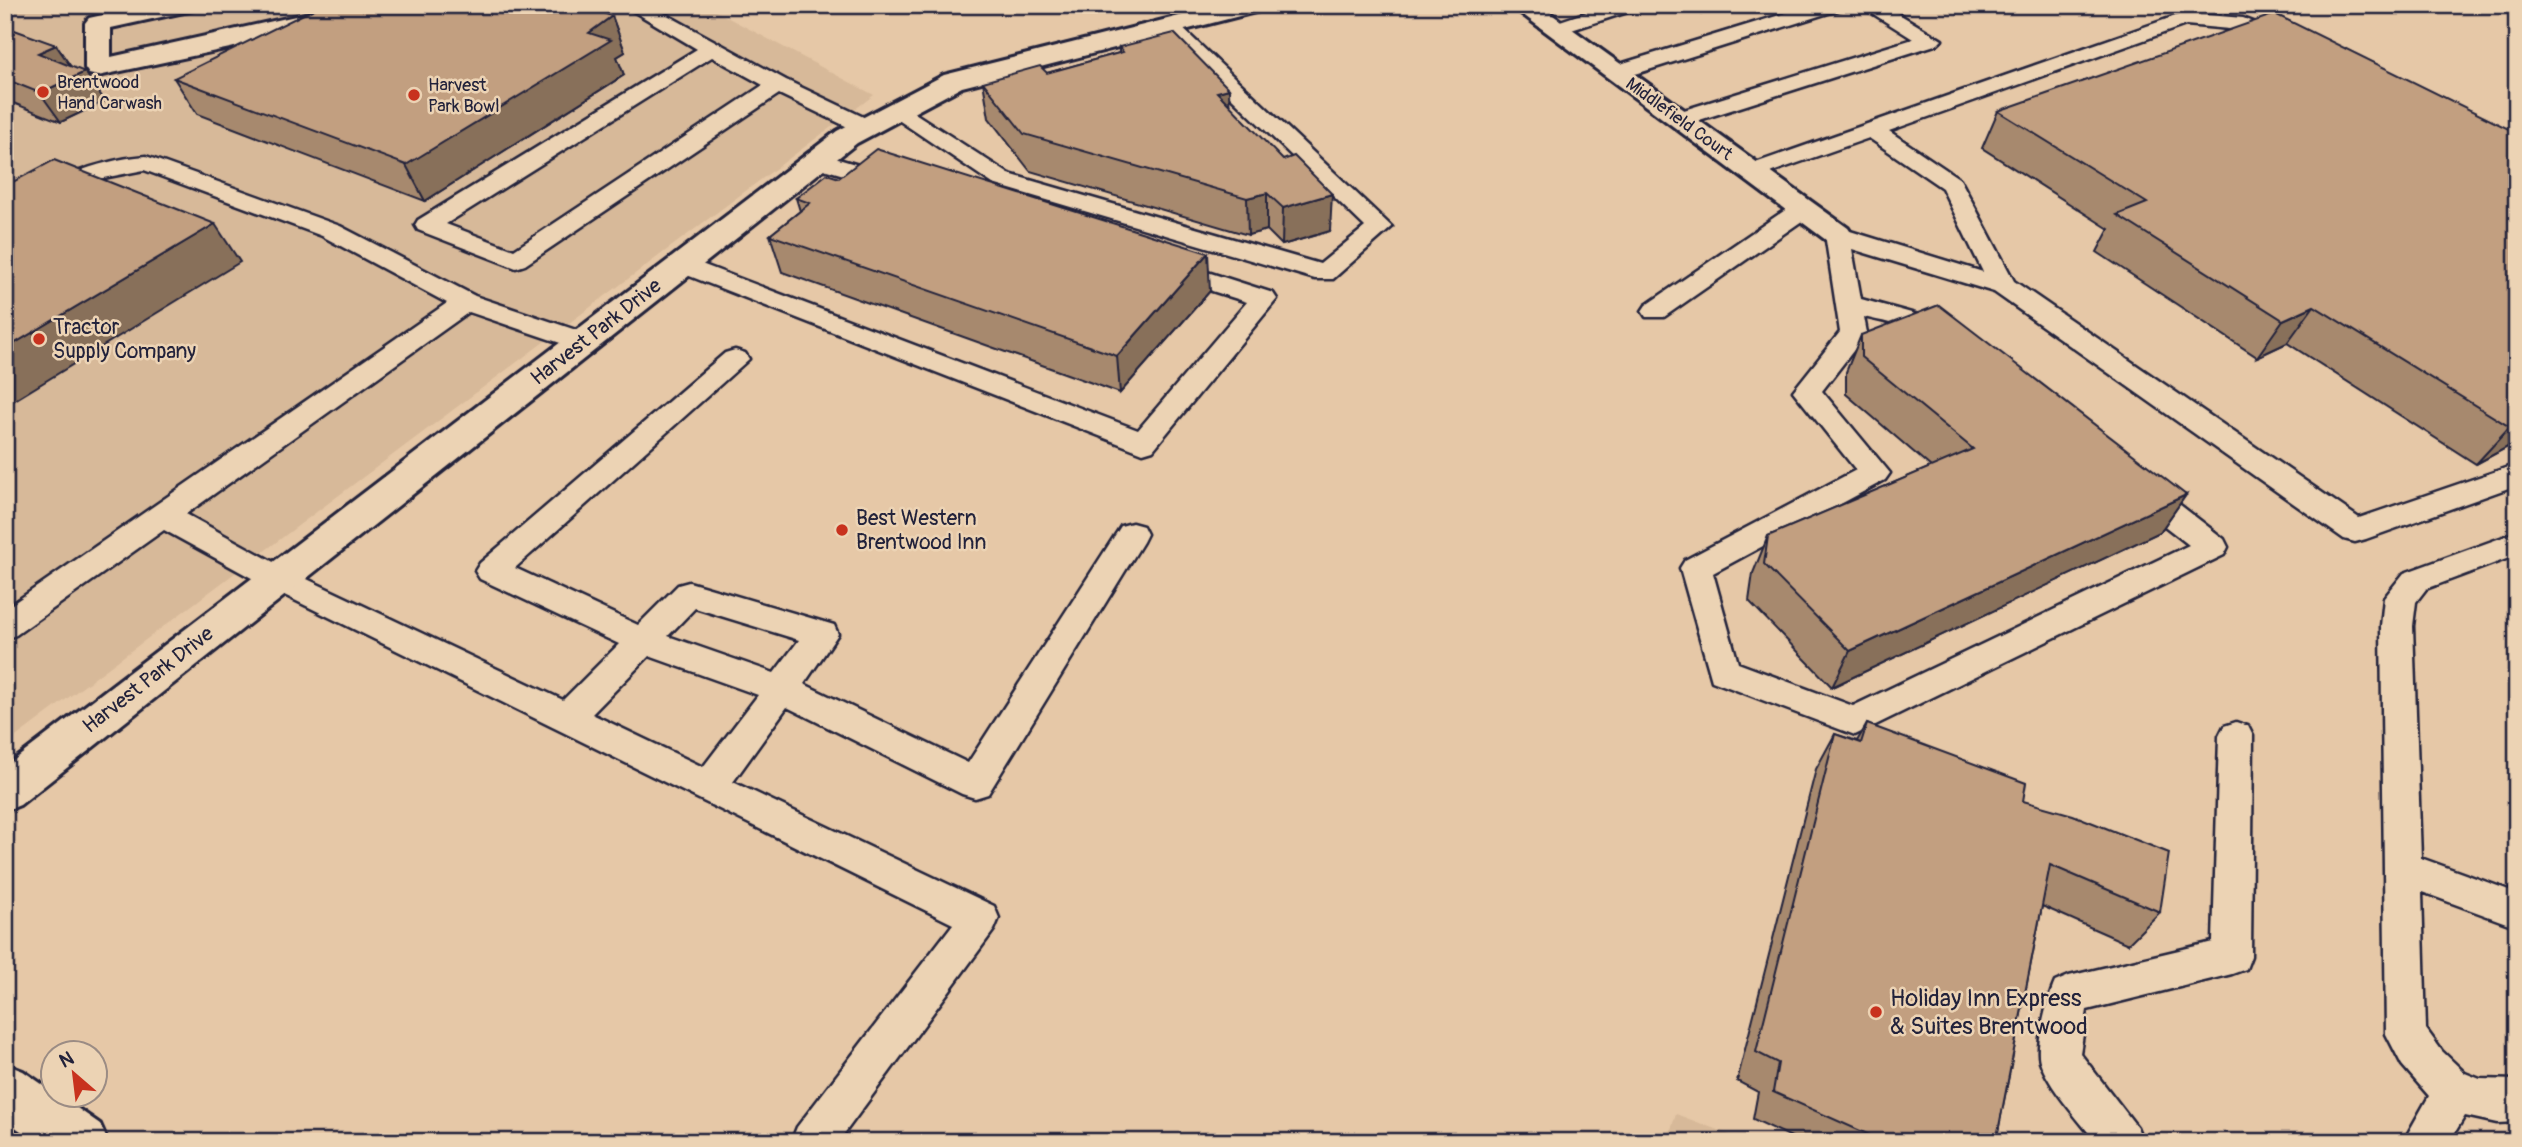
<svg xmlns="http://www.w3.org/2000/svg" width="2522" height="1147" viewBox="0 0 2522 1147" font-family="Pangolin,sans-serif">
	<style>
		.built { fill: #d7b999 }
		.lines { fill: none; stroke-linecap: round; stroke-linejoin: round }
		.service-casing { stroke: #22223b; stroke-width: 5 }
		.minor-casing { stroke: #22223b; stroke-width: 6 }
		.primary-casing { stroke: #22223b; stroke-width: 6 }
		.service { fill: #ecd3b4; fill-rule: evenodd }
		.minor { fill: #ecd3b4; fill-rule: evenodd }
		.primary { fill: #ecd3b4; fill-rule: evenodd }
		.wall { fill: #a7896e; stroke: #22223b; stroke-width: 2 }
		.shaded-wall { fill: #886f5a; stroke: #22223b; stroke-width: 2 }
		.building { fill: #c29f80; stroke: #22223b; stroke-width: 2 }
		.poi-dot { fill: #c8321e; stroke: #ecd3b4; stroke-width: 2.5 }
		.labels { text-anchor: middle; dominant-baseline: central; stroke-width: 5; stroke-linejoin: round; paint-order: stroke }
		.far-poi-label { font-size: 18px; fill: #22223b; stroke: #ecd3b4; text-anchor: start }
		.far-street-label { font-size: 18px; fill: #22223b; stroke: #ecd3b4 }
		.poi-label { font-size: 21px; fill: #22223b; stroke: #ecd3b4; text-anchor: start }
		.street-label { font-size: 21px; fill: #22223b; stroke: #ecd3b4 }
		.near-poi-label { font-size: 24px; fill: #22223b; stroke: #ecd3b4; text-anchor: start }
	</style>
	<rect width="100%" height="100%" fill="#e6c8a7"/>
	<filter id="ink" filterUnits="userSpaceOnUse"><feTurbulence type="fractalNoise" baseFrequency=".0143" numOctaves="2"/><feDisplacementMap in="SourceGraphic" scale="14" xChannelSelector="R" yChannelSelector="G"/><feConvolveMatrix kernelMatrix="1 2 1 2 8 2 1 2 1" color-interpolation-filters="sRGB"/></filter>
	<g filter="url(#ink)">
		<path class="built" d="M5 5H704L874 95 5 745Z
			M1676 1114 1749 1142H1667Z"/>
		<g class="lines">
			<defs>
				<path id="service" d="M452 5H485L519 15 564 5H605L602 9 518 27 455 9Z
					M623 5H649L786 80 874 122 877 127 874 132H858L779 94 525 265 516 268 418 230 415 225 418 220 697 49ZM712 57 763 85 514 250 446 224Z
					M1608 5H1640L1637 9 1562 33 1555 35 1545 29 1548 25Z
					M1812 5H1844L1841 9 1623 78 1615 80 1604 73 1607 68Z
					M1859 5H1884L1942 40 1938 44 1687 124 1679 126 1668 119 1671 114 1913 39Z
					M2184 13 2243 18 2291 36 2295 40 2284 46 2240 30 2186 25 1889 131 1960 179 2014 281 2359 518 2517 464V485L2366 539 2355 542 2344 539 1994 292 1852 249 1861 299 1933 319 1953 338 1950 344C1932 349 1929 338 1914 331 1900 324 1880 321 1864 317L1867 333 1822 391 1890 473 1885 480 1713 573 1738 663 1853 706 2189 545 2126 496 2122 488 2126 480 2137 477 2148 480 2224 539 2228 547 2224 555 1855 735 1712 681 1680 568 1685 560 1856 470 1793 391 1840 332 1825 234 1828 229 1837 227 1983 272 1942 188 1869 138 1752 179 1744 177 1740 172 1744 167Z
					M1170 21 1177 23 1392 227 1333 279H1315L993 184 885 111 888 106H904L1009 174 1320 264 1365 227 1163 31 1160 27 1163 23Z
					M818 153 899 177 903 182 899 187 891 189 810 165 806 160 810 155Z
					M146 156 340 226 475 296 594 336 597 342 594 348 584 351 469 312 186 514 290 571 563 700 619 644 480 579 475 571 480 563 725 353 735 350 745 353 749 359 515 568 638 625 678 585 689 582 834 625 838 634 804 684 968 763 1121 526 1132 523 1143 526 1147 534 1143 542 988 794 975 798 962 794 787 707 733 782 994 906 999 918 994 930 838 1142H791L797 1127 953 924 268 587 164 530 16 635 5 639V609L447 303 322 236 144 170 98 179 5 224V207C51 182 93 160 146 156ZM695 608 799 640 774 673 668 636ZM649 656 758 695 703 767 592 714Z
					M1803 202 1812 204 1815 209 1812 214 1664 317H1646L1642 311 1646 305 1794 204Z
					M683 257 1138 430 1247 302 1158 274 1154 268 1158 262H1176L1273 293 1277 299 1153 450 1143 453 674 270 670 265 674 260Z
					M2517 532V555L2426 589 2416 602 2413 626 2421 858 2517 893V927L2422 892 2426 1029 2442 1051 2465 1073 2480 1079 2517 1080V1122L2497 1123 2465 1116 2449 1142H2403L2429 1096 2402 1065 2386 1034 2381 626 2384 598 2404 573Z
					M2236 722 2248 726 2253 736 2251 956 2246 969 2232 974 2087 1010 2080 1053 2137 1127 2143 1142H2096C2079 1120 2048 1087 2040 1061 2035 1046 2048 997 2055 982L2069 976 2213 942 2219 736 2224 726Z"/>
				<path id="minor" d="M147 5H196L193 10 111 28V57L345 5H383L380 10 328 27 98 76 89 74 85 68V23L89 18Z
					M1223 5H1266L1263 10 962 87 857 143 20 805 5 811V767L837 131 944 75Z
					M1510 5H1539L1848 228 1852 234 1848 240 1837 243 1826 240Z"/>
				<path id="primary" d="M5 1064 23 1071 52 1091V1094H57L100 1124 108 1142H37L5 1120Z"/>
			</defs>
			<use href="#service" class="service-casing"/>
			<use href="#minor" class="minor-casing"/>
			<use href="#primary" class="primary-casing"/>
			<use href="#service" class="service"/>
			<use href="#minor" class="minor"/>
			<use href="#primary" class="primary"/>
		</g>
		<path class="wall" d="M1689 5H1732L1702 14Z
			M612 16 625 52 617 57 624 75 425 201 197 114 174 78Z
			M5 30 56 45 70 66 105 101 61 122 11 102 5 105Z
			M1119 47 1229 105 1330 231 1282 245 1267 230 1248 235 1030 171 989 118 983 82 1047 73 1119 53Z
			M1998 111 2517 133V442L2476 464 2287 343 2257 357 2097 252 2109 229 1982 148Z
			M796 198 1210 291 1120 393 782 272 770 235 800 211Z
			M1861 335 2186 495 2160 532 1832 687 1749 601 1753 573 1768 536 1931 467 1846 394V372Z
			M1867 724 2023 801 2160 912 2128 944 2042 906 1996 1142H1802L1753 1119 1758 1092 1737 1081 1816 769 1835 734 1857 741Z"/>
		<path class="shaded-wall" d="M1704 5H1732L1702 14Z
			M612 16 625 52 617 57 624 75 425 201 406 165Z
			M56 45 76 74 38 53Z
			M85 72 105 101 61 122 40 93Z
			M1229 89 1230 125 1217 92Z
			M5 94 11 102 5 105Z
			M1267 193V230L1248 235 1247 198Z
			M1332 194 1330 231 1282 245 1283 208Z
			M215 224 240 262 5 406V349Z
			M1208 253 1210 291 1120 393 1117 356Z
			M2314 306 2287 343 2257 357 2283 320Z
			M2517 423V442L2476 464 2510 427Z
			M2186 495 2160 532 1832 687 1850 651Z"/>
		<path class="building" d="M322 5H580L612 16 589 33 611 40 406 165 174 78Z
			M2275 14 2517 133V423L2510 427 2314 306 2283 320 2117 215 2147 203 1998 111Z
			M9 28 56 45 38 53 85 72 40 93 5 79V30Z
			M1174 33 1229 89 1217 92 1283 160 1294 156 1332 194 1283 208 1267 193 1247 198 1024 134 983 82 1040 66 1047 73 1123 52 1119 47Z
			M876 149 1208 253 1117 356 770 235 810 203 796 198 827 174 839 178Z
			M54 160 215 224 5 349V186Z
			M1939 305 2186 495 1850 651 1764 564 1768 536 1973 449 1861 357V335Z
			M1867 724 2026 783 2023 801 2073 815 2169 853 2160 912 2050 865 1996 1142H1885L1773 1092 1778 1063 1756 1052 1835 734 1861 743Z"/>
	</g>
	<g class="poi-dot">
		<circle cx="43" cy="92" r="7"/>
		<circle cx="414" cy="95" r="7"/>
		<circle cx="39" cy="339" r="7"/>
		<circle cx="842" cy="530" r="7"/>
		<circle cx="1876" cy="1012" r="7"/>
	</g>
	<g class="labels">
		<g class="far-poi-label">
			<text x="57" y="82">Brentwood<tspan x="57" dy="21">Hand Carwash</tspan></text>
			<text x="428" y="85">Harvest<tspan x="428" dy="21">Park Bowl</tspan></text>
		</g>
		<g class="far-street-label">
			<text transform="translate(1679 119) rotate(36)">Middlefield Court</text>
		</g>
		<g class="poi-label">
			<text x="53" y="327">Tractor<tspan x="53" dy="24">Supply Company</tspan></text>
			<text x="856" y="518">Best Western<tspan x="856" dy="24">Brentwood Inn</tspan></text>
		</g>
		<g class="street-label">
			<text transform="translate(596 332) rotate(-38)">Harvest Park Drive</text>
			<text transform="translate(148 680) rotate(-38)">Harvest Park Drive</text>
		</g>
		<g class="near-poi-label">
			<text x="1890" y="998">Holiday Inn Express<tspan x="1890" dy="28">&amp; Suites Brentwood</tspan></text>
		</g>
	</g>
	<rect width="2522" height="1147" fill="none" stroke="#ecd3b4" stroke-width="28"/>
	<rect x="14" y="14" width="2494" height="1119" fill="none" stroke="#22223b" stroke-width="2.5" filter="url(#ink)"/>
	<g transform="translate(74 1074) rotate(332)"><circle r="33" fill="#ecd3b4" stroke="#9b8c84" stroke-width="2"/>
	<path d="M0-5L12 26L0 18L-12 26Z" fill="#c8321e"/>
	<text y="-10" font-size="19" font-weight="bold" text-anchor="middle" fill="#22223b">N</text>
	</g>
</svg>
